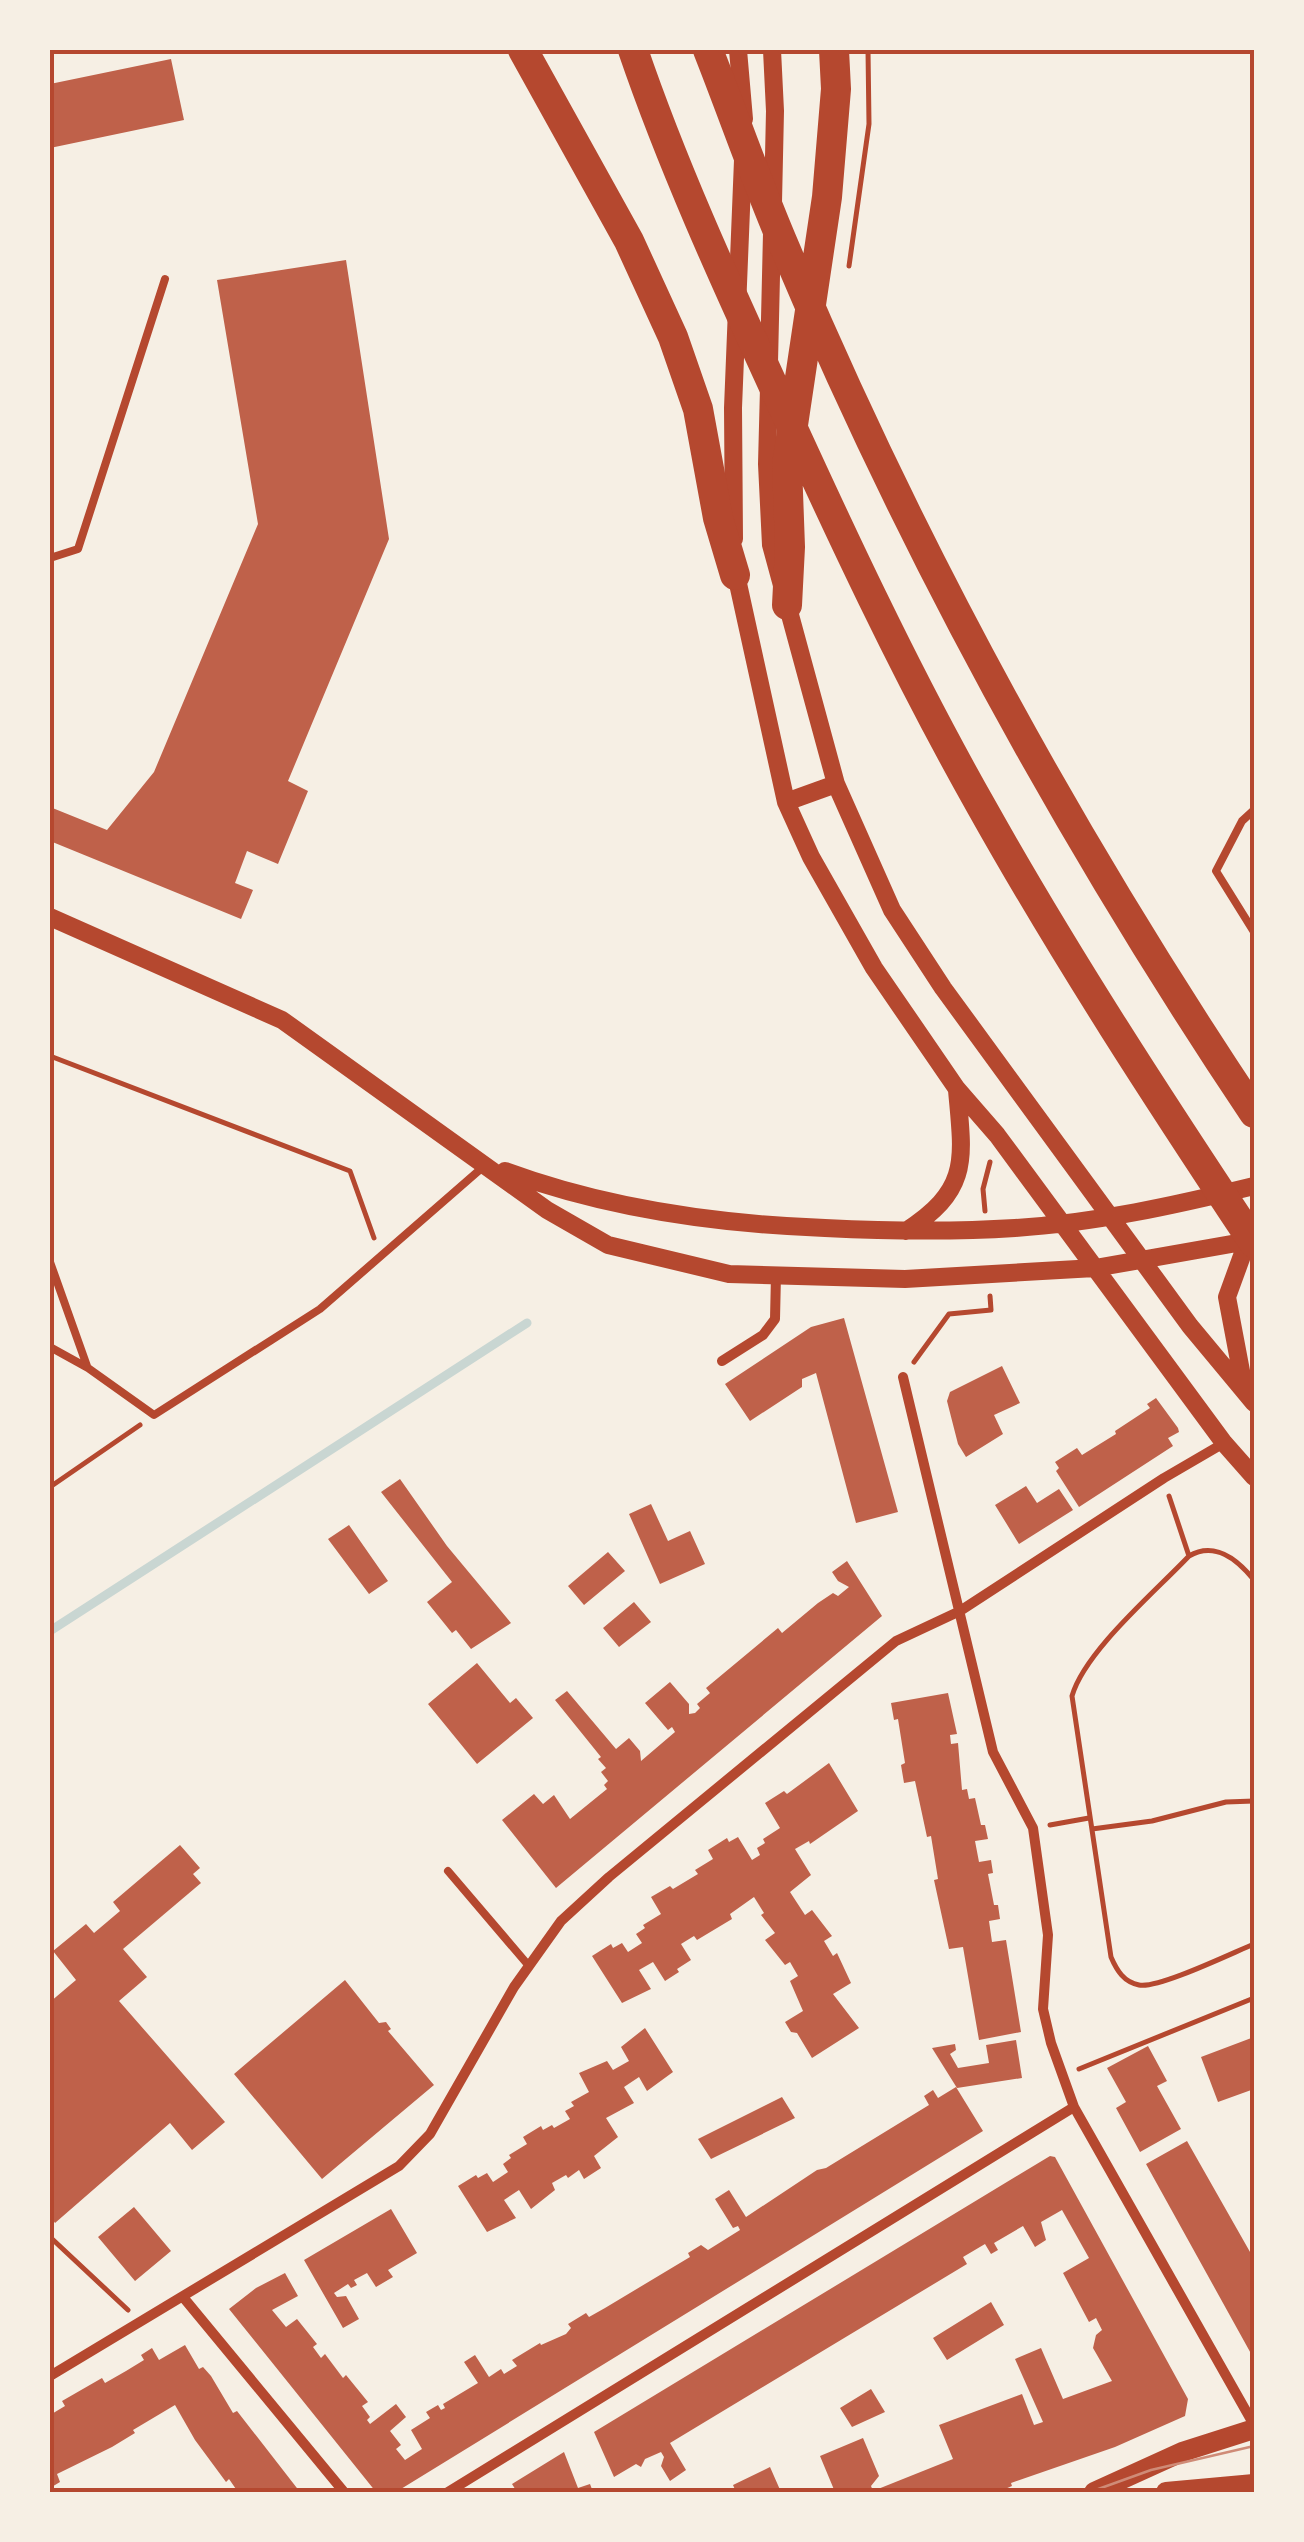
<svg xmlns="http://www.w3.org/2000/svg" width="1304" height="2542" viewBox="0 0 1304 2542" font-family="Helvetica,sans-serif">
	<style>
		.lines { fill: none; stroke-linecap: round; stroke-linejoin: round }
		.stream { stroke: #c9d6d2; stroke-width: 9 }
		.building { fill: #bf614a }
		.path { stroke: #b5482f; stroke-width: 5 }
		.service { stroke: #b5482f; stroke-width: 8 }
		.minor { stroke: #b5482f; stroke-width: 10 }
		.tertiary { stroke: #b5482f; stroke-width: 18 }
		.secondary { stroke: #b5482f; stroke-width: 20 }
		.motorway { stroke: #b5482f; stroke-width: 30 }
		.tram { stroke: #cf8b77; stroke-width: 2.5 }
		.neatline { fill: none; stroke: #b5482f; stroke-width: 4 }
	</style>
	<rect width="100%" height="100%" fill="#f6efe4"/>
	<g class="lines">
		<path class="stream" d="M50 1631 527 1323"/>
	</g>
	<path class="building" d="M171 59 184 120 50 148V84Z
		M346 260 389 539 288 781 308 791 278 864 247 851 235 883 253 890 241 919 50 841V807L107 830 154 772 258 524 217 280Z
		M844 1318 898 1512 856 1523 816 1373 802 1379V1387L750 1421 725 1384 811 1327Z
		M1002 1366 1020 1403 994 1415 1003 1434 966 1457 958 1444 947 1401 950 1392Z
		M1156 1398 1178 1428 1179 1432 1168 1438 1173 1446 1079 1507 1056 1471 1059 1468 1055 1462 1077 1448 1082 1455 1116 1434 1115 1431 1150 1408 1147 1404Z
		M400 1479 447 1546 511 1623 471 1649 456 1630 452 1633 427 1602 452 1582 381 1492Z
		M1026 1486 1037 1503 1059 1489 1073 1510 1019 1544 995 1505Z
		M651 1504 668 1541 690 1531 705 1564 660 1584 629 1514Z
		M349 1525 388 1581 369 1594 328 1539Z
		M608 1552 625 1571 584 1605 568 1586Z
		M847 1561 882 1616 556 1888 502 1820 534 1794 543 1804 554 1795 570 1819 607 1789 604 1785 608 1781 601 1772 606 1768 598 1759 601 1757 555 1700 567 1691 616 1749 629 1738 640 1751 641 1761 675 1732 672 1727 668 1730 645 1703 670 1682 689 1704V1714L695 1713 700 1708 697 1704 710 1693 706 1688 778 1628 782 1633 818 1603 833 1593 838 1596 849 1587 838 1581 832 1572Z
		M634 1602 651 1622 619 1647 603 1628Z
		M477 1663 510 1703 516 1698 533 1718 477 1764 428 1704Z
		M948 1693 957 1734 950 1735 951 1744 958 1743 962 1790 967 1789 969 1799 975 1798 981 1825H985L988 1839 975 1841 979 1862 991 1860 993 1873 988 1874 994 1905H998L1000 1919 989 1921 992 1942 1006 1940 1021 2032 979 2040 963 1947 949 1949 934 1880 938 1879 931 1836 927 1837 915 1781 904 1783 901 1765 905 1763 898 1719 894 1720 891 1703Z
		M829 1763 858 1811 810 1844 809 1841 795 1849 811 1875 790 1892 805 1915 812 1910 832 1936 824 1941 833 1956 837 1953 851 1983 833 1994 859 2028 812 2058 797 2033 791 2032 785 2022 803 2011 790 1981 798 1976 790 1962 785 1965 765 1940 775 1933 761 1915 764 1913 754 1897 730 1914 732 1919 697 1940 694 1936 681 1944 691 1960 677 1969 679 1972 665 1981 653 1962 639 1970 651 1989 622 2003 592 1956 611 1944 613 1948 622 1943 628 1952 642 1943 636 1934 645 1928 643 1925 661 1914 651 1897 670 1886 673 1889 698 1874 695 1870 713 1859 708 1850 727 1838 729 1842 738 1837 752 1860 760 1855 757 1848 765 1843 763 1839 780 1828 765 1803 784 1791 787 1794Z
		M180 1845 200 1868 193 1874 201 1883 123 1949 147 1977 119 2001 225 2122 192 2150 170 2123 55 2223 50 2216V2002L76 1980 53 1951 86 1924 94 1933 120 1911 113 1902Z
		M345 1980 379 2023 386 2022 391 2029 388 2031 434 2085 322 2179 234 2074Z
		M645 2028 673 2072 647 2091 639 2077 624 2087 634 2103 606 2118 618 2137 594 2156 601 2168 584 2179 579 2170 568 2178 566 2175 552 2183 555 2190 531 2209 519 2190 504 2200 516 2218 487 2232 458 2186 476 2175 478 2178 487 2173 493 2182 508 2172 503 2164 511 2158 509 2155 527 2144 523 2137 541 2126 543 2130 552 2125 554 2128 570 2119 565 2111 574 2106 571 2102 589 2092 579 2073 607 2061 613 2070 629 2061 621 2047Z
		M1254 2037V2089L1218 2102 1201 2057Z
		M1016 2040 1022 2078 957 2088 932 2048 955 2044 956 2050 950 2054 958 2068 989 2063 986 2045Z
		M1148 2046 1167 2081 1157 2086 1181 2129 1140 2152 1116 2108 1126 2102 1107 2068Z
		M956 2087 983 2131 396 2492H376L229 2309 256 2288 285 2273 298 2296 272 2310 286 2327 297 2319 317 2344 313 2347 321 2358 325 2354 343 2378 346 2375 368 2402 362 2406 370 2417 367 2420 370 2424 396 2404 406 2417 390 2431 401 2445 396 2449 405 2460 422 2449 411 2430 430 2418 426 2412 438 2405 441 2410 445 2408 443 2404 478 2383 464 2362 475 2355 489 2377 501 2369 504 2374 517 2366 512 2360 540 2343 541 2345 566 2334 571 2328 568 2324 586 2313 589 2317 605 2308 690 2257 688 2253 701 2245 708 2250 740 2230 738 2226 733 2228 715 2199 729 2190 746 2217 817 2170 826 2168 929 2105 924 2096 933 2090 938 2098Z
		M782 2097 795 2118 711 2159 698 2139Z
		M1187 2141 1254 2259V2359L1146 2164Z
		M1050 2156 1055 2157 1188 2399 1185 2416 1115 2447 1011 2483 1012 2486 998 2492H835L820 2456 863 2438 879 2476 871 2486 873 2491 953 2459 939 2425 1022 2394 1034 2425 1043 2422 1015 2359 1041 2348 1063 2399 1112 2381 1093 2348 1096 2335 1102 2330 1096 2318 1089 2322 1063 2273 1089 2258 1062 2210 1041 2222 1046 2240 1035 2247 1023 2226 994 2243 998 2250 991 2254 985 2244 963 2257 967 2264 670 2443 686 2470 670 2481 661 2466 664 2457 661 2452 645 2459 641 2467 636 2464 614 2477 594 2432Z
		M134 2207 171 2251 135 2281 98 2237Z
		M391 2209 417 2253 388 2270 393 2277 376 2287 367 2273 354 2280 357 2285 351 2288 348 2284 334 2293 337 2297 346 2296 359 2319 343 2328 304 2260Z
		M991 2302 1004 2325 947 2360 933 2338Z
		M185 2345 199 2369 203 2367 211 2376 233 2413 237 2411 300 2492H238L229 2479 226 2482 195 2440 175 2405 133 2430 135 2433 112 2447 57 2474 60 2482 50 2488V2415L65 2406 62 2401 102 2378 105 2383 126 2371 144 2360 141 2355 152 2348 159 2360Z
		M871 2389 885 2412 852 2427 840 2408Z
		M564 2452 578 2488 590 2484 593 2492H517L512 2484Z
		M770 2467 781 2492H736L733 2485Z"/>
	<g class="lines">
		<path class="path" d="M849 266 869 124 868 50
			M50 1056 350 1171 374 1238
			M985 1211 983 1189 990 1162
			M914 1362 949 1314 991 1310 990 1296
			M50 1487 140 1425
			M1169 1496 1189 1556C1215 1541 1237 1559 1254 1580
			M1189 1556C1155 1592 1085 1651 1072 1696L1111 1957C1117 1971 1124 1982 1139 1985 1158 1989 1232 1953 1254 1944
			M1050 1825 1089 1818
			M1092 1829 1152 1821 1226 1802 1254 1801
			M1079 2069 1254 1998
			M50 2237 128 2310"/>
		<path class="service" d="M50 558 78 549 165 279
			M1254 810 1242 821 1216 871 1254 932
			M50 1262 87 1366
			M50 1347 88 1368 154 1415 320 1309 483 1167
			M448 1871 529 1966"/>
		<path class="minor" d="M722 1361 763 1335 775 1319 776 1275
			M903 1377 993 1752 1033 1828 1048 1935 1043 2009 1051 2043 1074 2107 1254 2425
			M183 2297 344 2492
			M50 2376 399 2166 430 2134 514 1987 561 1921 609 1877 896 1641 960 1611 1164 1478 1224 1443
			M448 2492 1074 2107"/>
		<path class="tertiary" d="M738 50 744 119
			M772 50 775 111 773 202
			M769 362 772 233
			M769 388 767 464 771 545 836 784 892 910 943 988 1190 1326 1254 1403
			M734 539 733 408 743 160
			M735 570 786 802 811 857 874 968 957 1089 997 1135 1224 1443 1254 1477
			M786 802 836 784
			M50 917 282 1020 547 1210 608 1245 729 1274 905 1279 1095 1268 1254 1240
			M505 1171C608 1209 716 1224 825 1228 888 1231 952 1232 1015 1228 1095 1223 1176 1205 1254 1186
			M906 1231C971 1189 963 1159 957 1090
			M1244 1387 1227 1297 1247 1242"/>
		<path class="secondary" d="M1094 2492 1182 2452 1254 2429
			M1166 2492 1254 2484"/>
		<path class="motorway" d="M523 50 629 241 673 337 698 409 718 518 735 575
			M633 50C672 164 723 276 773 385 838 528 904 670 981 806 1065 956 1159 1100 1254 1243
			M708 50C734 116 757 183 785 248 912 550 1072 841 1254 1113
			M787 605 790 547 787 465 827 197 836 89 834 50"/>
		<path class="tram" d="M1090 2492 1151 2470 1254 2446"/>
	</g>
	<rect width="1304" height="2542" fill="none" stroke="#f6efe4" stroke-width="105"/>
	<rect x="52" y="52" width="1200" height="2438" class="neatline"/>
</svg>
